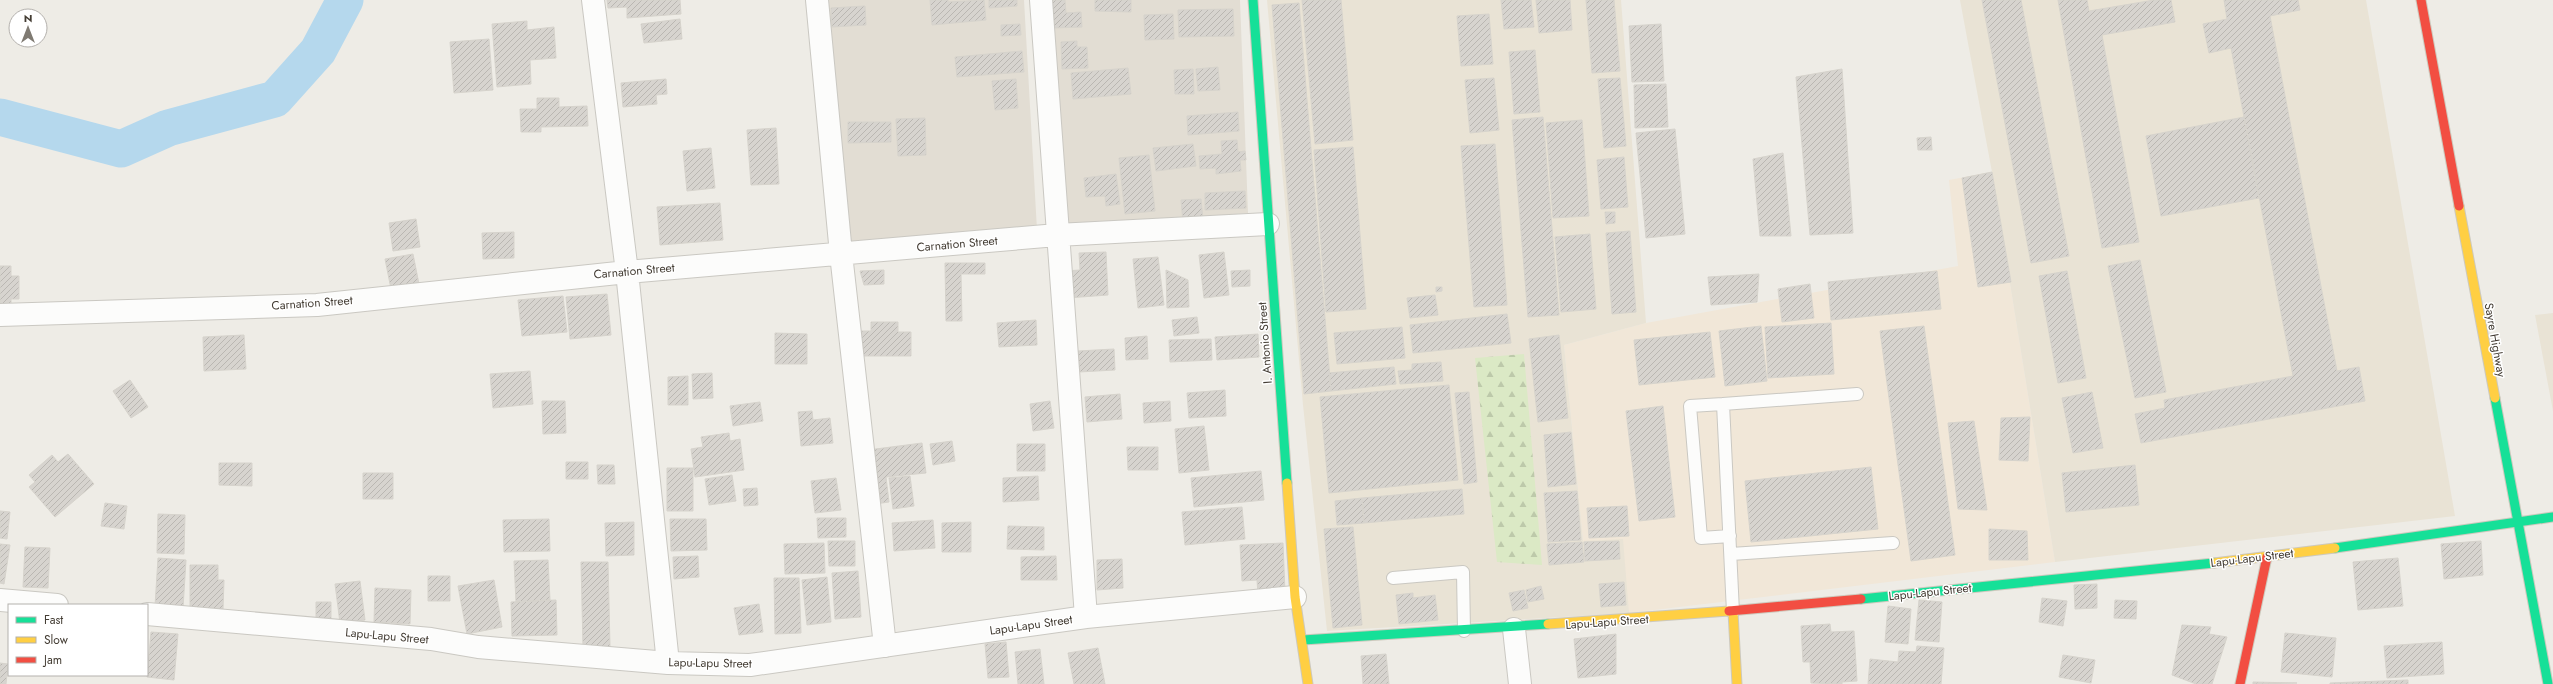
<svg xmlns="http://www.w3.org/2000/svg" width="2553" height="684" viewBox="0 0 2553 684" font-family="Jost,sans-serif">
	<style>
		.residential { fill: #e2ddd3 }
		.commercial { fill: #f1e7d8 }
		.education { fill: #e9e3d5 }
		.forest { fill: url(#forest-firs) }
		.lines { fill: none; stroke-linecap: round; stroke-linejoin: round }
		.river { stroke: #b5d8ed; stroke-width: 37 }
		.building { fill: url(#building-hatch); stroke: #d6d3cc }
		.lane-casing { stroke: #cac8c2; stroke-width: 14 }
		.street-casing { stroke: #cac8c2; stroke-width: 24 }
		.fast-casing { stroke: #cdc9bd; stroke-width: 11 }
		.slow-casing { stroke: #cdc9bd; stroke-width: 11 }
		.jam-casing { stroke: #cdc9bd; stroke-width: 11 }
		.lane { stroke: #fcfcfb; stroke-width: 12 }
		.street { stroke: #fcfcfb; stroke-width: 22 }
		.fast { stroke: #16e098; stroke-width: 9 }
		.slow { stroke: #ffcf43; stroke-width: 9 }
		.jam { stroke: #f24e42; stroke-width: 9 }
		.labels { text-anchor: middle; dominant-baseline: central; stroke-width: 3; stroke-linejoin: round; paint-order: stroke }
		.street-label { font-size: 12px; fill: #433c33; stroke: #fff }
	</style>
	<defs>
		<pattern id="forest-firs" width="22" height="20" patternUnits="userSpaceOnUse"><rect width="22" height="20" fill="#dbe9c5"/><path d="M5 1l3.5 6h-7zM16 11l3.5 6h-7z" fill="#bdc9aa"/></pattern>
		<pattern id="building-hatch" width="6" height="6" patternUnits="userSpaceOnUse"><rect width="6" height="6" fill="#d7d4cf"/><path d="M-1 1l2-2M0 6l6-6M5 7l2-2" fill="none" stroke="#bab7b2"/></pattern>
	</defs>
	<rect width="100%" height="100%" fill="#eeece6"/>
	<path class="residential" d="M825 0H1024L1037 230 849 248Z
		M1047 0H1240L1248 213 1066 229Z"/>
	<path class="commercial" d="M1992 172 2055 562 1629 613 1583 541 1564 345 1646 323 1958 266 1949 180Z"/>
	<path class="education" d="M1267 0H1621L1646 323 1564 345 1583 541 1623 539 1629 613 1327 631 1303 405Z
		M1960 0H2366L2455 516 2055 562 1992 172Z
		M2553 313V411L2535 315Z"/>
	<path class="forest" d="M1524 354 1542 565 1497 562 1475 358Z"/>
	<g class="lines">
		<path class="river" d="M0 117 121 149 168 128 275 99 318 51 345 0"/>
	</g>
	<path class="building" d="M607 0H680L681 14 627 18V7L608 8Z
		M930 0H948V2L984 0 986 20 932 25Z
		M989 0H1017V6L989 8Z
		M1051 0H1065L1066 13 1081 12 1082 27 1052 28Z
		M1095 0H1131V12L1095 11Z
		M1302 0H1341L1353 140 1315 144Z
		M1501 0H1531L1534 27 1504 29Z
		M1536 0H1570L1572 30 1539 33Z
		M1586 0H1614L1620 71 1592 73Z
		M1982 0H2021L2069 256 2031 263Z
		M2058 0H2087L2089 11 2154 0H2171L2175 22 2102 35 2139 242 2102 248Z
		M2224 0H2298L2300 10 2270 16 2337 371 2359 367 2365 401 2141 443 2135 414 2165 408 2164 400 2293 376 2231 48 2209 53 2203 24 2227 19Z
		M1299 3 1331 391 1304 394 1272 5Z
		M865 6 866 25 832 27 831 8Z
		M1233 9 1234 36 1179 37 1178 10Z
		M1173 14 1174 39 1145 40 1144 15Z
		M1489 14 1493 64 1461 66 1457 16Z
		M680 19 682 39 644 43 641 24Z
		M527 21V30L554 27 556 58 530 60 531 84 497 87 492 24Z
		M1020 24 1021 35 1001 36V25Z
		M1661 24 1664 81 1632 82 1629 26Z
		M489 39 493 90 454 93 450 42Z
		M1077 41V47H1087L1088 68 1062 69 1061 42Z
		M1535 50 1540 112 1514 114 1509 52Z
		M1022 51 1024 72 957 77 955 57Z
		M1218 67 1220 90 1198 91 1196 69Z
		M1128 68 1131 94 1073 99 1071 73Z
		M1193 69 1194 94H1175L1174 70Z
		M1842 69 1853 233 1810 235 1796 77Z
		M1494 78 1499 130 1470 133 1465 80Z
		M1620 78 1626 146 1604 148 1598 79Z
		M666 79 667 94 656 95 657 104 623 107 621 83Z
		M1016 79 1018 108 995 110 992 81Z
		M1666 84 1668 127 1635 128 1634 85Z
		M537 98H559V107L587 106 588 126 541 127V132H521L520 109H537Z
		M1238 112 1239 131 1188 135 1187 116Z
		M1543 117 1559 315 1528 317 1512 120Z
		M2244 117 2259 198 2161 216 2146 136Z
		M925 118 926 155 898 156 896 119Z
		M1582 120 1589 216 1553 218 1546 123Z
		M848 122H891V142L848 143Z
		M776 128 779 184 751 185 747 130Z
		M1675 129 1685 234 1646 238 1636 133Z
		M1931 137 1932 150H1918L1917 138Z
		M1237 140 1238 152 1245 151 1246 160H1240L1241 171 1216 174V168L1200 169 1199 156 1222 154 1221 141Z
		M1193 144 1196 166 1156 171 1153 148Z
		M1495 144 1507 305 1474 307 1461 146Z
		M1353 147 1366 309 1326 312 1314 150Z
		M711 148 715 188 687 191 683 151Z
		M1783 153 1791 236H1760L1753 159Z
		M1149 155 1155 211 1125 214 1119 158Z
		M1624 157 1628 207 1601 209 1597 160Z
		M1992 172 2011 282 1978 287 1962 178Z
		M1116 174 1120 204 1106 206 1105 196 1086 197 1084 178Z
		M1245 191 1246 208 1205 210V193Z
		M1201 199 1203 220 1183 222 1181 200Z
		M720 203 723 240 660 245 657 207Z
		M1605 212H1615V223L1606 224Z
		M416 219 420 247 393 251 389 223Z
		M1630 231 1636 312 1612 314 1606 233Z
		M514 232V258L483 259 482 233Z
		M1590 234 1596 309 1561 312 1555 237Z
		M1106 252 1108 295 1067 298 1065 271 1080 270 1079 253Z
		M1224 252 1229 295 1204 298 1199 255Z
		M413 254 419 284 391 289 385 259Z
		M1158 257 1164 305 1138 308 1133 259Z
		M2140 260 2166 392 2135 398 2108 266Z
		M945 263H985V274H961L962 321H946Z
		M0 266H11V276H19V299H11V308H0Z
		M884 270V284L864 285 860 271Z
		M1166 270 1188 280 1189 307 1167 308Z
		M1250 270V286L1232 287 1231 271Z
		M1937 271 1941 309 1831 320 1828 282Z
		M2067 271 2086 378 2058 383 2039 276Z
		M1759 274 1757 302 1711 305 1708 277Z
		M1810 284 1814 318 1782 322 1778 289Z
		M1436 287H1442V291L1436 292Z
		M607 294 611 335 570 339 566 297Z
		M1435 295 1438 315 1410 318 1407 298Z
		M563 296 567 332 522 336 518 300Z
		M1507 314 1511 343 1413 353 1410 325Z
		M1197 317 1199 333 1174 336 1172 320Z
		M1036 320 1037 345 999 347 997 323Z
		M871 322H898V332H911V356H856V331H871Z
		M1831 323 1834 374 1768 378 1765 327Z
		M1761 326 1767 381 1725 386 1719 331Z
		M1924 326 1955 555 1911 561 1880 331Z
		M1402 327 1405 358 1337 364 1334 333Z
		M1710 332 1715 377 1639 385 1634 340Z
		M775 333 807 334V364H775Z
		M1258 334 1259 357 1217 360 1215 337Z
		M244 335 246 369 204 371 203 337Z
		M1559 335 1568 418 1538 422 1529 339Z
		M1147 336 1148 359 1126 360 1125 338Z
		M1211 339 1212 360 1170 362 1169 340Z
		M1114 349 1115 370 1079 372 1078 351Z
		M1441 362 1443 381 1400 384 1398 371 1412 370V364Z
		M1394 367 1396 384 1331 391 1329 373Z
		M530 371 533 404 493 408 490 374Z
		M712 373 713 398 693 399 692 374Z
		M688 376V405H668V377Z
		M130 380 148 407 131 418 113 391Z
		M1449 385 1458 480 1329 493 1320 397Z
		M1225 390 1226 416 1189 418 1187 393Z
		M1469 392 1477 482 1464 484 1455 393Z
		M2092 392 2103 448 2073 453 2062 398Z
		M1120 394 1122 419 1087 422 1085 397Z
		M542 401H565L566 433 543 434Z
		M1050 401 1054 428 1033 431 1030 404Z
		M1170 401 1171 421 1144 423 1143 403Z
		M760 402 763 421 733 426 730 406Z
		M1663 406 1675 517 1639 521 1626 411Z
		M812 411 813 420 830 418 833 443 801 446 798 412Z
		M2030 417 2028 461 1999 460 2001 418Z
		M1974 421 1987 510 1958 509 1948 423Z
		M1204 426 1209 470 1179 473 1175 429Z
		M1571 432 1576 484 1548 487 1544 435Z
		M729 433 730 441 740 439 744 470 695 477 691 449 703 447 701 437Z
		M952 441 955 461 933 465 930 444Z
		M922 443 926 473 886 477 889 502 875 504 868 450Z
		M1017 444H1045V471H1017Z
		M1127 447H1158V470H1128Z
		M68 454 94 484 55 517 29 487 35 482 29 475 52 455 58 462Z
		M566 462H588V479H566Z
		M219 463H252V486L219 485Z
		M597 465H614L615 484H598Z
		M2135 465 2139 505 2066 512 2062 473Z
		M1871 467 1878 529 1751 542 1745 481Z
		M667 468H693V511H667Z
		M1261 471 1264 500 1194 507 1191 478Z
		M363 473H393V499H363Z
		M732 475 736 501 709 505 705 479Z
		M910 476 914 506 893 509 889 478Z
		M1038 476 1039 500 1003 502V478Z
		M836 478 841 510 815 513 811 481Z
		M757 488 758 505 744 506 743 489Z
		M1462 489 1464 514 1364 523 1362 498Z
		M1577 491 1581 540 1548 542 1544 493Z
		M1362 498 1364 523 1337 525 1335 501Z
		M105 503 127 506 124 529 101 526Z
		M1627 506 1629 536 1589 538 1587 508Z
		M1242 507 1245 539 1185 545 1182 512Z
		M0 511 10 512 7 539 0 538Z
		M158 514 185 515 184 554 157 553Z
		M817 518H846V537L818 538Z
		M549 519 550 551 504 552 503 520Z
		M670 519H706L707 550 671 551Z
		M933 520 935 548 894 551 892 523Z
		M634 522V555L606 556 605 523Z
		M971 522V552H942V523Z
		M1008 526 1044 527V550L1007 549Z
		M1353 527 1362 625 1333 628 1324 529Z
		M1989 529 2027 531 2028 560H1989Z
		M828 541H855V566H829Z
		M1619 541 1620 559 1585 561 1584 542Z
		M2481 541 2483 575 2444 579 2441 544Z
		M1582 542 1584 562 1549 565 1547 544Z
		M824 543 825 573 785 574 784 544Z
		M1283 543 1285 593 1258 595 1257 580 1242 581 1240 545Z
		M0 544 10 545 4 584 0 583Z
		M25 547 50 548 48 588 23 587Z
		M698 556 699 577 674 579 673 557Z
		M1056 556 1057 580H1021V557Z
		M158 558 186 560 183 608 155 606Z
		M2398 558 2403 606 2358 610 2353 562Z
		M1122 559 1123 588 1097 590V560Z
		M548 560 550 600 516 602 514 561Z
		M581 562H608L610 647H583Z
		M190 565H218V580H224L223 609H190Z
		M858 571 861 617 835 619 832 573Z
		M428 576H450V601H428Z
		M827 577 831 622 807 625 802 580Z
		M774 578H799L801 633 775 634Z
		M494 580 502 627 467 634 458 586Z
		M360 581 365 620 340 623 335 584Z
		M1624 582 1626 605 1601 607 1599 584Z
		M2097 584V608L2075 609 2074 585Z
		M1541 586 1544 599 1528 602 1526 590Z
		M375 588 411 590 410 624 374 622Z
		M1524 590 1528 608 1513 611 1509 593Z
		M1413 593V598L1435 595 1438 620 1399 624 1396 595Z
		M2042 598 2067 601 2063 626 2039 622Z
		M556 600 557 635 512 636 511 602Z
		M1919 600 1942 602 1939 642 1915 640Z
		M2115 600 2137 601 2136 619 2114 618Z
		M316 602H331V620H316Z
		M759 604 763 632 739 635 734 608Z
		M1888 606 1911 609 1908 644 1885 642Z
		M1830 624 1831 632 1854 631 1857 681 1842 682V684L1811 683 1810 662H1803L1801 626Z
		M2182 625 2211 627 2209 634 2227 637 2212 684H2196L2172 675Z
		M151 632 178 634 174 680 147 677Z
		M2285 633 2336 638 2332 677 2281 672Z
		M1616 634V674L1578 678 1574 639Z
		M1006 642 1009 677 988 678 985 644Z
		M2442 642 2444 674 2387 678 2384 646Z
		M1917 646 1944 648 1941 684H1868L1870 659 1898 662 1899 651 1916 652Z
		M1098 648 1105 684H1074L1068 653Z
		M1040 649 1044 684H1018L1015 652Z
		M1386 654 1389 684H1363L1361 656Z
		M2063 655 2095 660 2091 683 2059 677Z
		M0 663 8 664 6 684H0Z
		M2408 680V684H2330V683Z
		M2253 682 2297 683 2253 684Z"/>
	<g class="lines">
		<defs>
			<path id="lane" d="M1723 404 1690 406 1701 538 1730 536
				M1731 554 1893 543
				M1393 578 1463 572 1464 631
				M1733 612 1723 404 1857 394"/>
			<path id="street" d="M593 0 627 272 668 663
				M817 0 841 254 885 646
				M1041 0 1086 617
				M0 315 317 305 627 272 1057 235 1268 224
				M0 600 57 605
				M147 614 431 639 478 647 668 663 750 665 1086 617 1295 597
				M1514 629 1520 684"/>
			<path id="fast" d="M1253 0 1287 483
				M2495 398 2548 684
				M2335 548 2553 517
				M1861 599 2214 563
				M1303 640 1548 624"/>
			<path id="slow" d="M2459 206 2495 398
				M1287 483 1295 597 1308 684
				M2214 563 2335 548
				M1733 612 1737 684
				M1548 624 1729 611"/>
			<path id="jam" d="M2421 0 2459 206
				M1729 611 1861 599
				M2240 684 2267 557"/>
		</defs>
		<use href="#lane" class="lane-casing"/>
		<use href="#street" class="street-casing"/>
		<use href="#fast" class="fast-casing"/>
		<use href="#slow" class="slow-casing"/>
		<use href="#jam" class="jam-casing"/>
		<use href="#lane" class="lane"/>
		<use href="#street" class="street"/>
		<use href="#fast" class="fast"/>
		<use href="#slow" class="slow"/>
		<use href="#jam" class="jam"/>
	</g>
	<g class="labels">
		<g class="street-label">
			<text transform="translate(957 244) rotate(-5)">Carnation Street</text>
			<text transform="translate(634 271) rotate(-5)">Carnation Street</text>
			<text transform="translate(312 303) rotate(-4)">Carnation Street</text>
			<text transform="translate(2495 340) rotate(80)">Sayre Highway</text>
			<text transform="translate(1265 343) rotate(-94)">I. Antonio Street</text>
			<text transform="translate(2252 558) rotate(-7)">Lapu-Lapu Street</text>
			<text transform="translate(1930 592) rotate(-6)">Lapu-Lapu Street</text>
			<text transform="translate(1607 622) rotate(-4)">Lapu-Lapu Street</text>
			<text transform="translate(1031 625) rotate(-8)">Lapu-Lapu Street</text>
			<text transform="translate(387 636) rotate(5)">Lapu-Lapu Street</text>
			<text transform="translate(710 663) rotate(1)">Lapu-Lapu Street</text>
		</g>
	</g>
	<rect x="8" y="604" width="140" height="72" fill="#ffffff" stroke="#b4b1ad"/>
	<rect x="16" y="617" width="20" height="6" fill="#16e098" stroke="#b4b1ad"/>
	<text x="44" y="624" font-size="12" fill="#433c33">Fast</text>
	<rect x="16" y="637" width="20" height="6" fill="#ffcf43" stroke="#b4b1ad"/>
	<text x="44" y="644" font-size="12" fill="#433c33">Slow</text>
	<rect x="16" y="657" width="20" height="6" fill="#f24e42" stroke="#b4b1ad"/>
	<text x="44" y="664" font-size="12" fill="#433c33">Jam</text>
	<g transform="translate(28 28)"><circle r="19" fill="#ffffff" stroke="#b4b1ad"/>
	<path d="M0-3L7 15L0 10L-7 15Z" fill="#7f7a72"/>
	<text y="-6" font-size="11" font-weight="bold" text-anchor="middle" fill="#433c33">N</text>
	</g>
</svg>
